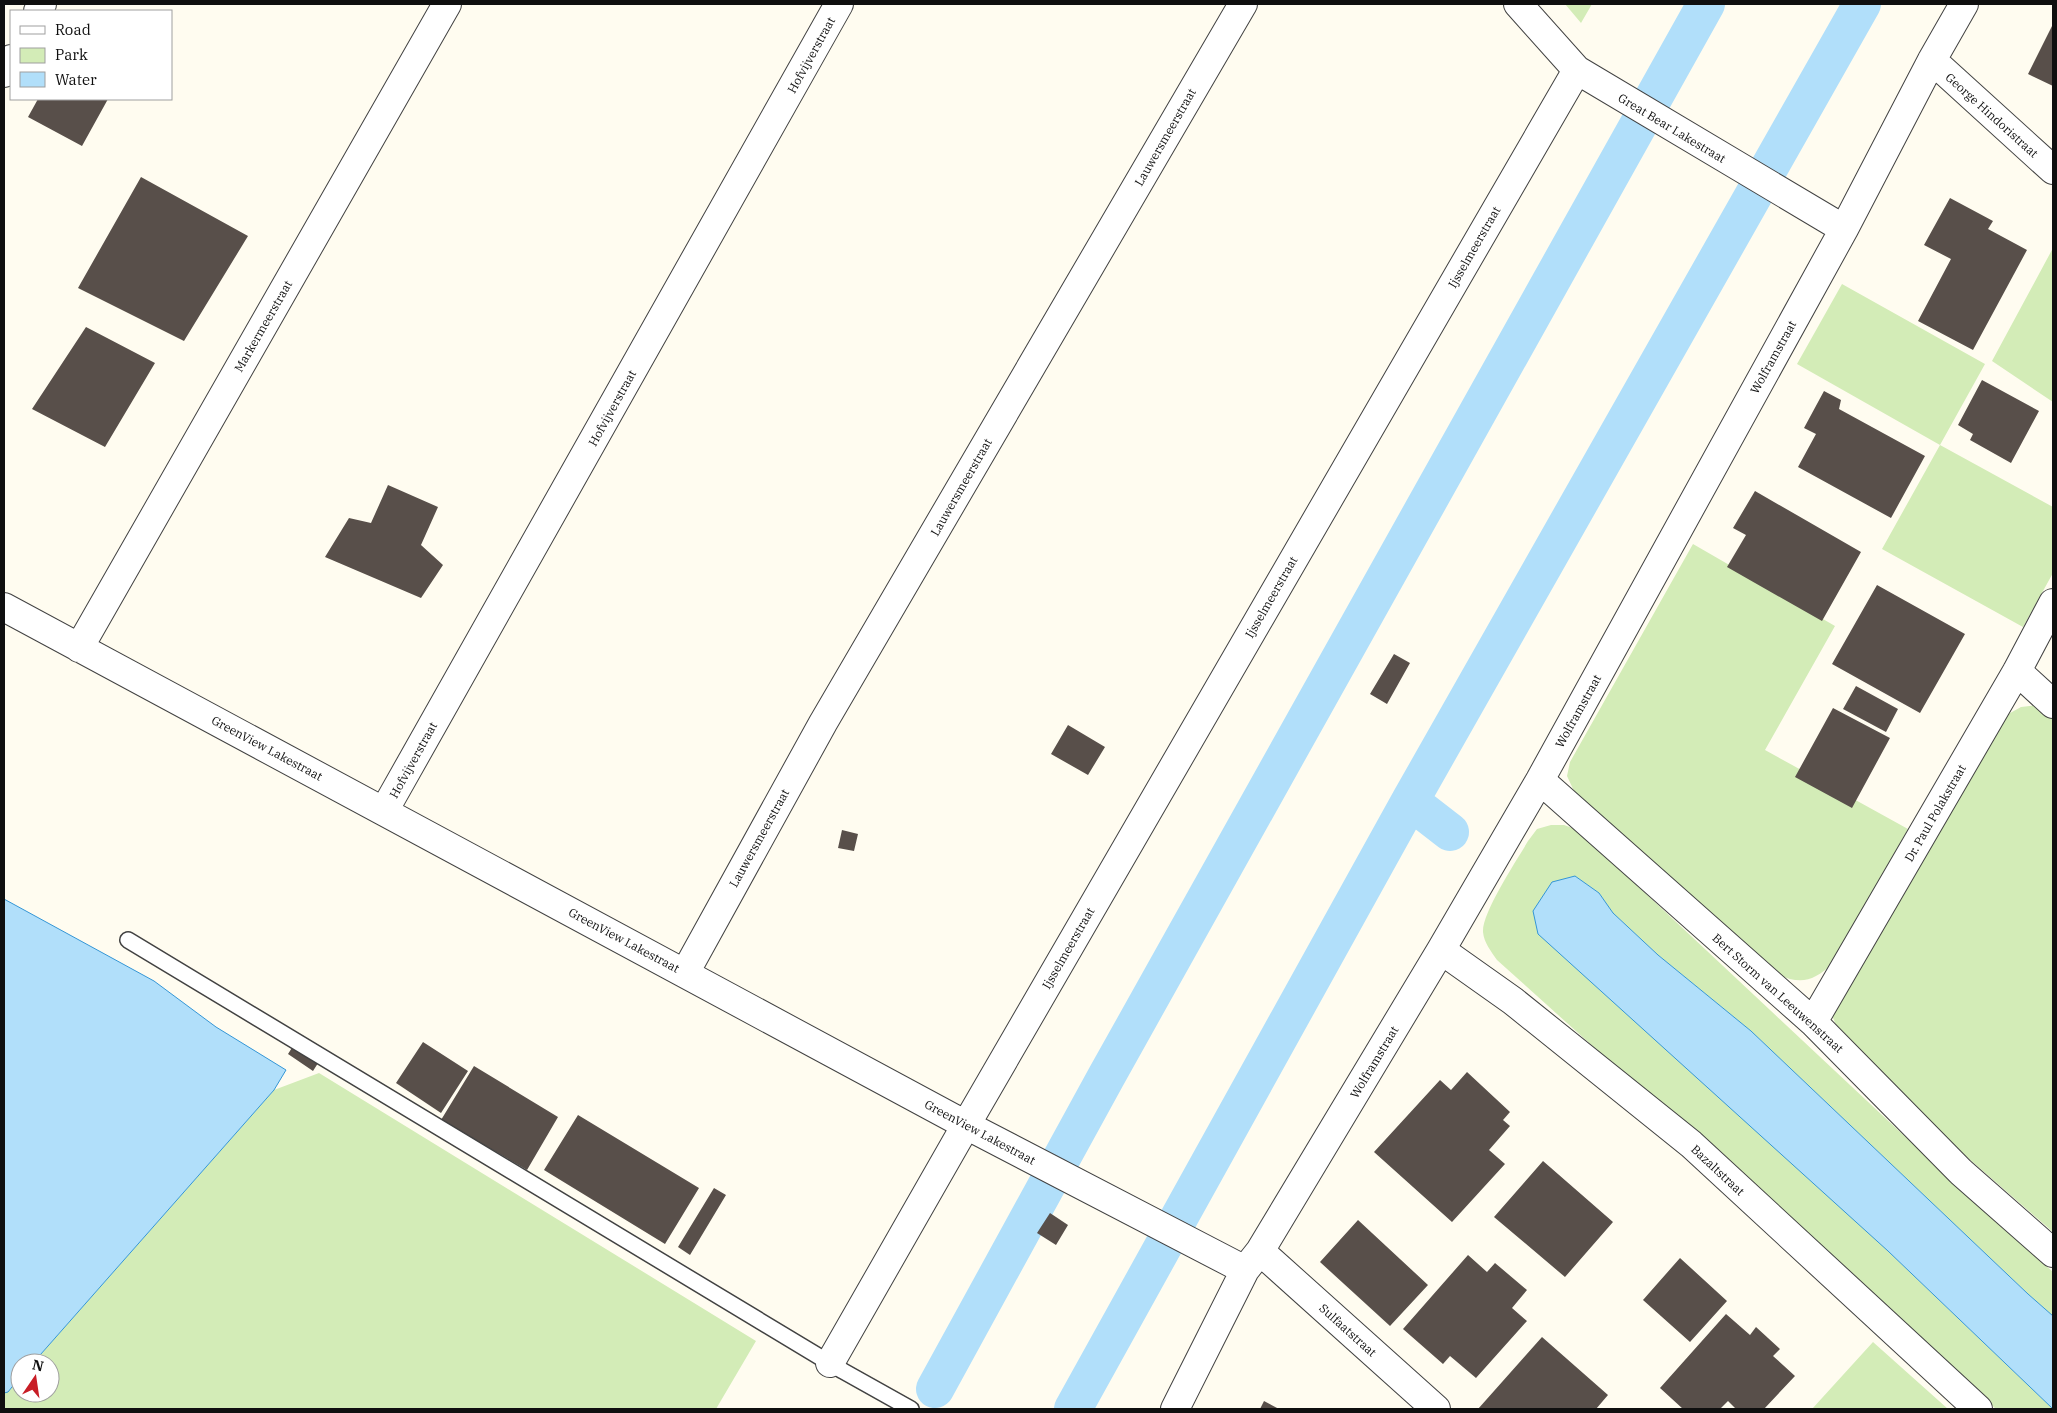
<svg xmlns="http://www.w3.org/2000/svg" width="2057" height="1413" viewBox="0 0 2057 1413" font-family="'IBM Plex Serif',serif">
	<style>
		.green { fill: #d3ecb7 }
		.water { fill: #b1dffa; stroke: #3496d6 }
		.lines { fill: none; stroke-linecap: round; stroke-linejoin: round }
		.canal { stroke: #b1dffa; stroke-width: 38 }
		.building { fill: #584f4a }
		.service-casing { stroke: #424242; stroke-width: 18 }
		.minor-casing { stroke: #424242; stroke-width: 30 }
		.service { stroke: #fff; stroke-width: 15 }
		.minor { stroke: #fff; stroke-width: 28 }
		.labels { text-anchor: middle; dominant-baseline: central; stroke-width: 5; stroke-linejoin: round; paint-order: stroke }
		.street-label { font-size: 12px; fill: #0f0f0f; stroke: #fff }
	</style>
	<rect width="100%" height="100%" fill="#fffcf0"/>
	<path class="green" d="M1565 4H1592L1581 23Z
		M2053 248V402L1992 361Z
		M1842 284 1985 364 1940 445 2053 507V573L2023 627 1882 549 1940 445 1797 364Z
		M1693 544 1835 626 1765 750 1908 829 1833 963C1811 984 1798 985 1771 971L1574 791 1567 776 1570 762Z
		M2039 705 2053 715V1232L1921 1117 1838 1031 1831 1012 2003 717 2021 707Z
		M1551 825H1564L1578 830 1930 1160 2053 1272V1316L2028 1294 1751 1031 1658 955 1613 913 1599 893 1575 876 1888 1251 2053 1409H1996L1497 960C1491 951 1484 943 1483 932 1482 912 1517 860 1528 841L1537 829Z
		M319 1073 756 1341 716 1409H4V1393L8 1391 20 1377V1393H50V1363H33L274 1090Z
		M1873 1342 1948 1409H1812Z"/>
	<path class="water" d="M1575 876 1599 893 1613 913 1658 955 1751 1031 2028 1294 2053 1316V1409L1888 1251 1538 934 1533 911 1552 882Z
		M4 899 154 981 216 1027 286 1070 274 1090 33 1363H20V1377L8 1392 4 1393Z"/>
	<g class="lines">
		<path class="canal" d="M1410 801 1450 832
			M935 1389 1106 1077 1706 4
			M1073 1409 1410 801 1862 4"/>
	</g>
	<path class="building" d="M2052 26H2053V86L2028 74Z
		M38 99H108L82 146 28 117Z
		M141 177 248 236 184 341 78 288Z
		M1950 198 1993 221 1988 229 2027 250 1973 350 1918 321 1951 259 1924 245Z
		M86 327 155 363 105 447 32 409Z
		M1982 380 2039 411 2011 463 1970 440 1973 434 1958 425Z
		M1824 391 1841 400 1839 409 1925 456 1891 518 1798 467 1816 434 1804 428Z
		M388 485 438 507 421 545 443 565 421 598 325 557 349 518 371 523Z
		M1755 491 1861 552 1822 621 1727 567 1746 535 1733 528Z
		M1877 585 1965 634 1920 713 1832 664Z
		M1394 654 1410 663 1387 704 1370 694Z
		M1856 686 1898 709 1886 732 1843 709Z
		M1833 708 1890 738 1852 808 1795 777Z
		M1068 725 1105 747 1088 775 1051 754Z
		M842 830 858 834 854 851 838 848Z
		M423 1042 468 1071 441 1113 396 1083Z
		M295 1043 320 1060 313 1071 288 1054Z
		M474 1066 558 1117 527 1170 441 1120Z
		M1467 1072 1510 1112 1503 1120 1510 1126 1489 1150 1505 1164 1452 1222 1374 1152 1440 1080 1451 1090Z
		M578 1115 699 1188 665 1244 544 1170Z
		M1543 1161 1613 1222 1565 1277 1494 1217Z
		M714 1188 726 1195 690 1255 678 1247Z
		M1050 1213 1068 1225 1056 1245 1037 1233Z
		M1358 1220 1428 1285 1390 1326 1320 1262Z
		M1468 1255 1487 1272 1495 1263 1527 1290 1512 1308 1527 1321 1476 1378 1450 1356 1443 1364 1403 1329Z
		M1680 1258 1727 1301 1690 1342 1643 1300Z
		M1726 1314 1750 1335 1756 1327 1780 1349 1773 1356 1795 1376 1764 1409H1736L1728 1401 1720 1409H1683L1660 1388Z
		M1542 1337 1608 1395 1596 1409H1478Z
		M1264 1401 1279 1409H1260Z"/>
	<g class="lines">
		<defs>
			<path id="service" d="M128 940 843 1371 911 1409"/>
			<path id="minor" d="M1518 4 1577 70 1844 229
				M38 11 42 4
				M1932 60 2053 170
				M4 73 11 59
				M4 607 966 1125 1245 1270
				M79 648 447 4
				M2017 671 2053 704
				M1540 780 1813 1022 1961 1172 2053 1253
				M384 811 839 4
				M1441 950 1513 1001 1691 1144 1978 1409
				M685 973 823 723 1243 4
				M1813 1022 2017 671 2053 603
				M1260 1251 1436 1409
				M830 1363 966 1125 1577 70
				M1175 1409 1245 1270 1260 1251 1441 950 1540 780 1844 229 1932 60 1964 4"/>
		</defs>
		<use href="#service" class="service-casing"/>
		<use href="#minor" class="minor-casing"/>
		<use href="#service" class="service"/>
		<use href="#minor" class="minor"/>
	</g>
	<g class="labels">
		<g class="street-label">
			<text transform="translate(811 55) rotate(-61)">Hofvijverstraat</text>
			<text transform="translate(1992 115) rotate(42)">George Hindoristraat</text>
			<text transform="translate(1672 128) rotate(31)">Great Bear Lakestraat</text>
			<text transform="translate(1165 137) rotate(-60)">Lauwersmeerstraat</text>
			<text transform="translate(1474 247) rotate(-60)">Ijsselmeerstraat</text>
			<text transform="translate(263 326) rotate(-60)">Markermeerstraat</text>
			<text transform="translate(1773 357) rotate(-61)">Wolframstraat</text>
			<text transform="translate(612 408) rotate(-61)">Hofvijverstraat</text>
			<text transform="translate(961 487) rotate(-60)">Lauwersmeerstraat</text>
			<text transform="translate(1271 597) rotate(-60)">Ijsselmeerstraat</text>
			<text transform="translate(1578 711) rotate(-61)">Wolframstraat</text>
			<text transform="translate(267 748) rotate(28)">GreenView Lakestraat</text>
			<text transform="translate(413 760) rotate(-61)">Hofvijverstraat</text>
			<text transform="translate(1935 813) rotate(-60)">Dr. Paul Polakstraat</text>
			<text transform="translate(759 838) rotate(-61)">Lauwersmeerstraat</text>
			<text transform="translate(624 940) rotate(28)">GreenView Lakestraat</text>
			<text transform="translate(1068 948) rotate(-60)">Ijsselmeerstraat</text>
			<text transform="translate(1778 993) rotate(42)">Bert Storm van Leeuwenstraat</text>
			<text transform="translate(1374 1062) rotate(-59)">Wolframstraat</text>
			<text transform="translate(980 1132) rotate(28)">GreenView Lakestraat</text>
			<text transform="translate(1718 1170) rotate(43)">Bazaltstraat</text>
			<text transform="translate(1348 1330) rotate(42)">Sulfaatstraat</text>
		</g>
	</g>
	<rect width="2057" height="1413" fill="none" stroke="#0f0f0f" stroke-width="10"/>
	<rect x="10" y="10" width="162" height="90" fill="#ffffff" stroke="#9f9f9f"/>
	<rect x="20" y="26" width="25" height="8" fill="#ffffff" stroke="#9f9f9f"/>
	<text x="55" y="35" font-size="15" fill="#0f0f0f">Road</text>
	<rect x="20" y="48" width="25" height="15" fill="#d3ecb7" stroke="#9f9f9f"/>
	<text x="55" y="60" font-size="15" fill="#0f0f0f">Park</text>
	<rect x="20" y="72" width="25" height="15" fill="#b1dffa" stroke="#9f9f9f"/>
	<text x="55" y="85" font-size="15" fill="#0f0f0f">Water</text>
	<g transform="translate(35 1378) rotate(13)"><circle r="24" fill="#ffffff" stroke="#9f9f9f"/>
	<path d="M0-4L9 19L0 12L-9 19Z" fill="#c81d26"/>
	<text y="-8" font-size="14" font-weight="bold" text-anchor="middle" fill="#0f0f0f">N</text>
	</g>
</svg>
